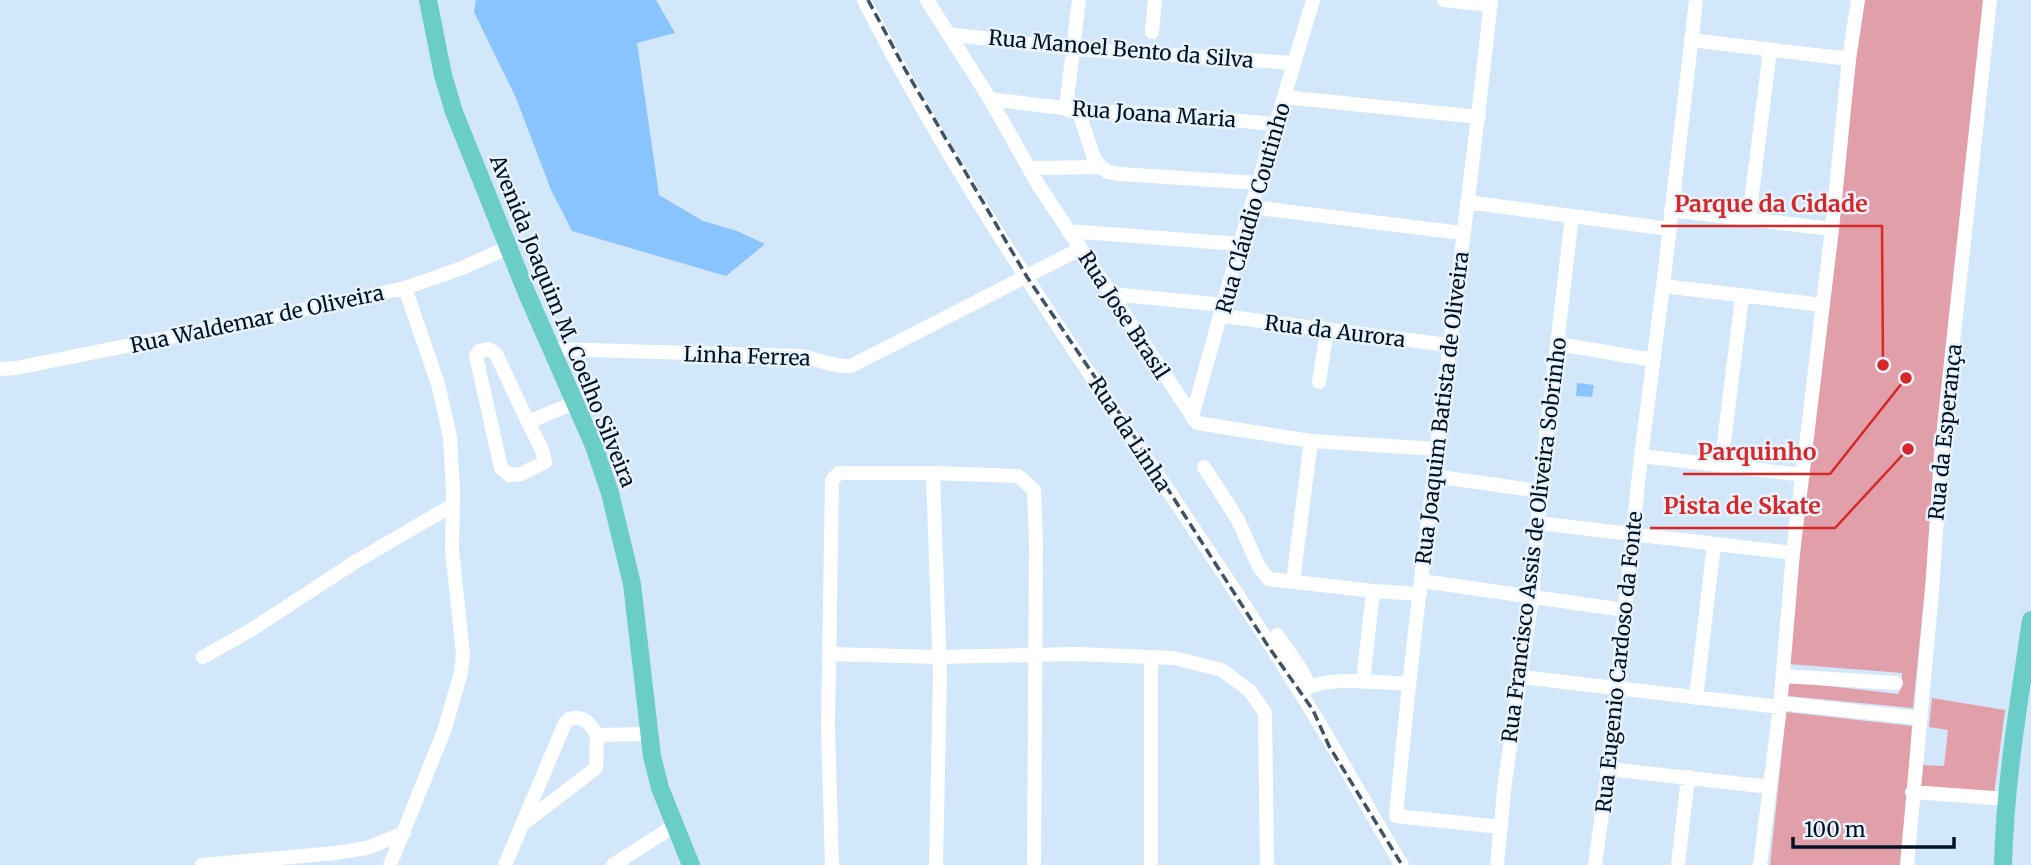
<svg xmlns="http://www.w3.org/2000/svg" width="2031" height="865" viewBox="0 0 2031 865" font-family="Merriweather,serif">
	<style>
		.green { fill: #e19faa }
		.water { fill: #89c4fe }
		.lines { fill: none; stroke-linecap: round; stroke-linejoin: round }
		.minor { stroke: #fff; stroke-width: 14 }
		.major { stroke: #6bcdc8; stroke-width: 18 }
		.rail { stroke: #405264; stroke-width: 3.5; stroke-dasharray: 10 5; stroke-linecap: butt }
		.labels { text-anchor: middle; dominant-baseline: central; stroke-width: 5; stroke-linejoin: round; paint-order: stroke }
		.street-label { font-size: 21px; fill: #011223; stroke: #e9f3fd }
		.leader { fill: none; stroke: #d62828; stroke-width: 2.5 }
		.callout-dot { fill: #d62828; stroke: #e9f3fd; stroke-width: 2.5 }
		.callout-label { font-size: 23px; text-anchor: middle; font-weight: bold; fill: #d62828; stroke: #e9f3fd; stroke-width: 5; stroke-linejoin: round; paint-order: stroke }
	</style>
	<rect width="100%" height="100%" fill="#d3e7fb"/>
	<path class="green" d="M1863 0H1984L1913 708 1788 696 1785 692 1787 685 1794 682 1898 694 1901 689 1902 673 1789 664 1799 551Z
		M1932 698 2005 710 1994 794 1920 789 1923 765 1944 766 1948 730 1929 727Z
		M1786 712 1912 726 1901 865H1770Z"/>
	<path class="water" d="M476 0H656L675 33 637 43 659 195 703 221 737 231 765 244 726 276 572 231 551 190 516 98 474 12Z
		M1577 383 1594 385 1592 397 1576 396Z"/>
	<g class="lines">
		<path class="minor" d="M864 0C987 243 1156 461 1300 692 1336 749 1367 808 1402 865
			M927 0 990 99 1039 186 1197 423 1311 441 1436 449
			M1079 0 1067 99 1079 113 1094 158 1101 167
			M1444 0 1491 5
			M1491 0C1462 272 1421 543 1396 816L1501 827
			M1152 32 1155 0
			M948 34 1074 49 1294 63
			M1691 40 1849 59
			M1284 97 1479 117
			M990 99 1063 108 1079 113 1118 112 1188 116 1275 124
			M1030 168 1101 167 1108 172 1120 174 1258 183
			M1467 202 1669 229
			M1251 207 1462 233
			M1671 210 1832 229
			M1749 218 1770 50
			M1068 231 1240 244
			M1663 286 1823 305
			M1111 294 1224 305
			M1222 316 1448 345
			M1558 344 1653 360
			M553 349 800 356C816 358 835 368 851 366L1080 249
			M0 369 16 368 270 317 405 288 462 268 509 247
			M1319 382 1327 330
			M1192 417 1240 244 1313 0
			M528 422 542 450 545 462 521 474 509 475 501 468 476 356 479 351 489 349 496 354 528 422 574 403
			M1641 456 1803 475
			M1721 466 1742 297
			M1204 467 1238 520 1259 567 1269 579 1373 591 1420 594
			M933 473 940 675 936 865
			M1433 476 1540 491
			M1538 523 1793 553
			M1293 581 1311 441
			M1422 581 1624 610
			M1277 635 1302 671 1309 686
			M829 654 939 657 1077 654 1174 658 1222 670 1250 691 1265 713 1267 865
			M203 657 251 630 355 562 453 505
			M1783 676 1896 683
			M1521 677 1780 707
			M1363 682 1373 591
			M1301 692C1325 674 1379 683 1409 684
			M1696 698 1714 544
			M1780 703 1919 718
			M1608 769 1770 787
			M1912 792 2006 799
			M524 823 596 768 597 735
			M202 865 335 853 367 848 404 833
			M390 865 444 731 461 673 463 654 452 550 453 491 450 437 438 384 405 288
			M505 865 565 723 569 719C584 715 590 723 597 735L649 734
			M613 865 674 826
			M832 865 828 728 832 480 839 473H933L1018 476 1034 490 1036 543 1034 865
			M1151 865V657
			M1497 865 1505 781 1532 598 1540 491 1572 216
			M1595 865 1608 769 1641 456 1663 286 1696 0
			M1678 865 1688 777
			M1760 865 1780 707 1793 553 1832 229 1849 59 1858 0
			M1907 865 1932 591 1941 455 1990 0"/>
		<path class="major" d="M428 0 443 75 454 112 528 296 594 446 610 493 632 584 652 756 660 788 691 865
			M2003 865C2005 782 2019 702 2031 620"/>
		<path class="rail" d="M868 0 906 71 1027 277 1118 411 1268 646 1313 710 1329 746 1402 865"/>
	</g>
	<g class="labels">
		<g class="street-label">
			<text transform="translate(1121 49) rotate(5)">Rua Manoel Bento da Silva</text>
			<text transform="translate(1154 114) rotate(4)">Rua Joana Maria</text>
			<text transform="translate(1253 208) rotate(-74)">Rua Cláudio Coutinho</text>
			<text transform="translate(1124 315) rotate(57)">Rua Jose Brasil</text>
			<text transform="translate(257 319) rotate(-12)">Rua Waldemar de Oliveira</text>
			<text transform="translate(563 321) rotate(68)">Avenida Joaquim M. Coelho Silveira</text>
			<text transform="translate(1335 331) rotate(7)">Rua da Aurora</text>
			<text transform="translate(747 356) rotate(2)">Linha Ferrea</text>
			<text transform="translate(1442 408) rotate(-83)">Rua Joaquim Batista de Oliveira</text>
			<text transform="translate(1945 432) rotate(-84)">Rua da Esperança</text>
			<text transform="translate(1130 434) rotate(57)">Rua da Linha</text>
			<text transform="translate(1534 540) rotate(-83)">Rua Francisco Assis de Oliveira Sobrinho</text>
			<text transform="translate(1619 662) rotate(-84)">Rua Eugenio Cardoso da Fonte</text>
		</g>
	</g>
	<path class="leader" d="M1883 365L1882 226H1661M1906 378L1830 474H1683M1908 449L1835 528H1650"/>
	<g class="callout-dot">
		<circle cx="1883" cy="365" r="7"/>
		<circle cx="1906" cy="378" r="7"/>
		<circle cx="1908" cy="449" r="7"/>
	</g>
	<g class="callout-label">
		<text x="1771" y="212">Parque da Cidade</text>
		<text x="1757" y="460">Parquinho</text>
		<text x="1742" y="514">Pista de Skate</text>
	</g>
	<path d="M1793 837v10h161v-10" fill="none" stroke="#011223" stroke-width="3.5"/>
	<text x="1804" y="837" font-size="21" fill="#011223" stroke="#e9f3fd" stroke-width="5" paint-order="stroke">100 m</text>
</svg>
